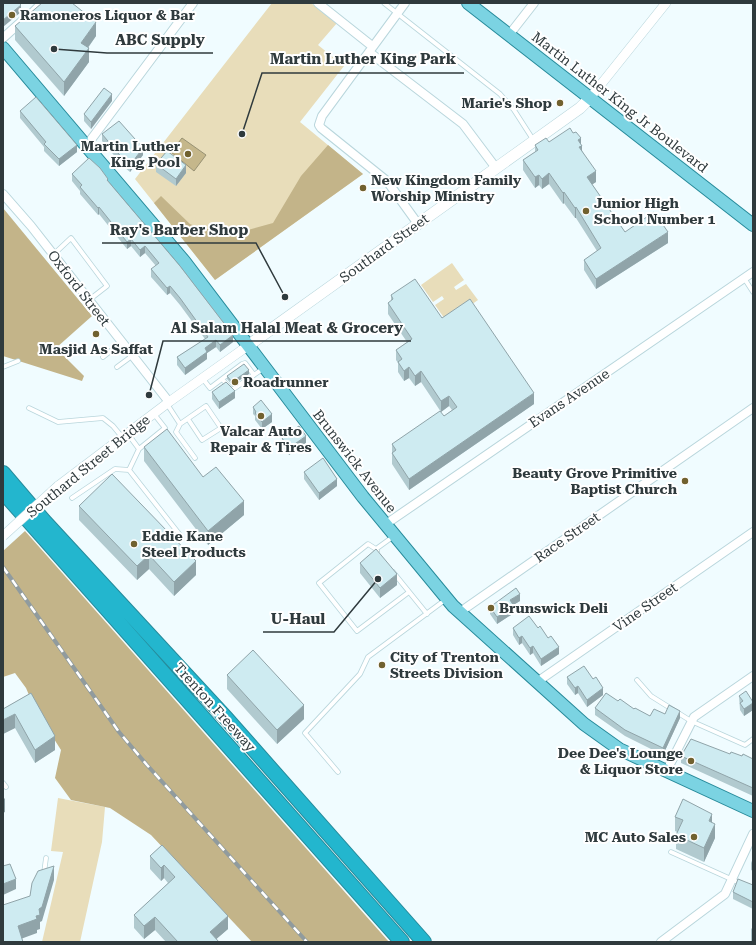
<svg xmlns="http://www.w3.org/2000/svg" width="756" height="945" viewBox="0 0 756 945" font-family="'Roboto Serif',serif">
	<style>
		.green { fill: #e8ddba }
		.forest { fill: #c3b489 }
		.water { fill: #c5b78b; stroke: #989274 }
		.lines { fill: none; stroke-linecap: round; stroke-linejoin: round }
		.service-casing { stroke: #b9d6dc; stroke-width: 5.5 }
		.minor-casing { stroke: #b9d6dc; stroke-width: 10 }
		.tertiary-casing { stroke: #b9d6dc; stroke-width: 10 }
		.secondary-casing { stroke: #b9d6dc; stroke-width: 12 }
		.primary-casing { stroke: #278b9b; stroke-width: 14 }
		.motorway-casing { stroke: #278b9b; stroke-width: 16 }
		.service { stroke: #fff; stroke-width: 4 }
		.minor { stroke: #fff; stroke-width: 8 }
		.tertiary { stroke: #fff; stroke-width: 9 }
		.secondary { stroke: #fff; stroke-width: 11 }
		.primary { stroke: #7bd3e2; stroke-width: 12 }
		.motorway { stroke: #23b6ce; stroke-width: 14 }
		.rail-casing { stroke: #909b9e; stroke-width: 4 }
		.rail { stroke: #fff; stroke-width: 2.5; stroke-dasharray: 8; stroke-linecap: butt }
		.tertiary-bridge-casing { stroke: #b9d6dc; stroke-width: 10; stroke-linecap: butt }
		.tertiary-bridge { stroke: #fff; stroke-width: 9 }
		.wall { fill: #b1cacf }
		.shaded-wall { fill: #90a4a9 }
		.building { fill: #ceebf1; stroke: #90a4a9 }
		.poi-dot { fill: #71612f; stroke: #fff; stroke-width: 1.5 }
		.labels { text-anchor: middle; dominant-baseline: central; stroke-width: 4; stroke-linejoin: round; paint-order: stroke }
		.poi-label { font-size: 14px; font-weight: bold; fill: #2f3a3d; stroke: #fff; text-anchor: start }
		.street-label { font-size: 14px; fill: #2f3a3d; stroke: #fff }
		.leader { fill: none; stroke: #2f3a3d; stroke-width: 1.5 }
		.callout-dot { fill: #2f3a3d; stroke: #fff; stroke-width: 1.5 }
		.callout-label { font-size: 15px; text-anchor: middle; font-weight: bold; fill: #2f3a3d; stroke: #fff; stroke-width: 4; stroke-linejoin: round; paint-order: stroke }
	</style>
	<rect width="100%" height="100%" fill="#f0fcff"/>
	<path class="green" d="M272 3H311L337 23 318 45 344 66 300 122 363 174 215 280 135 179Z
		M452 263 464 280 454 287 456 290 466 284 478 300 447 322 435 305 444 299 442 296 433 302 421 285Z
		M58 798 105 807 102 842 80 942H42L63 852 51 851Z"/>
	<path class="forest" d="M328 145 363 174 215 280 154 203 161 196 190 224 200 228 237 233 273 223 301 176Z
		M3 208 92 316 56 348 84 376 82 381 3 356Z
		M25 531 389 942H252L151 835 110 808 71 800 55 778 61 750 35 709 26 688 15 673 3 677V551Z"/>
	<path class="water" d="M182 138 206 155 194 171 171 152Z"/>
	<g class="lines">
		<defs>
			<path id="service" d="M384 3 500 94 514 110 534 141
				M53 255 71 238 107 286 89 300
				M744 278 753 292
				M103 357 122 342
				M3 367 18 361
				M117 367 132 356
				M203 379 210 388 242 364 245 363 254 375
				M222 379 232 390 264 368
				M167 404 180 424 206 406 221 428 202 440 188 419
				M29 408 58 422 103 418 113 426 122 437
				M180 424 176 432 195 458
				M128 434 139 449
				M129 470 180 535
				M72 498 115 469 129 470 139 449 165 428 154 414
				M376 549 368 544 319 583 357 631 409 592
				M377 551 376 549 394 536
				M393 572 427 614
				M637 680 651 696 691 721 745 745 753 739
				M338 772 305 733 360 674 368 657 445 600
				M3 783 6 787
				M671 852 742 884
				M44 873 46 858"/>
			<path id="minor" d="M318 3 372 46
				M405 3 322 116 319 125 321 128 387 181 418 224
				M31 14 42 3
				M509 35 534 3
				M3 38 22 21
				M369 52 463 124 496 168
				M87 145 193 3
				M3 194 31 226 169 402
				M386 524 753 272
				M460 612 753 408
				M537 682 753 532
				M666 772 694 717 753 676
				M661 942 725 894 753 834"/>
			<path id="tertiary" d="M590 98 666 3
				M58 486 169 402 249 345"/>
			<path id="secondary" d="M249 345 580 108 590 98"/>
			<path id="primary" d="M468 3 753 225
				M3 48 184 261 363 497 453 606 584 724 619 749 753 811"/>
			<path id="motorway" d="M3 473 44 521 226 718 424 942
				M3 492 402 942"/>
		</defs>
		<use href="#service" class="service-casing"/>
		<use href="#minor" class="minor-casing"/>
		<use href="#tertiary" class="tertiary-casing"/>
		<use href="#secondary" class="secondary-casing"/>
		<use href="#primary" class="primary-casing"/>
		<use href="#motorway" class="motorway-casing"/>
		<use href="#service" class="service"/>
		<use href="#minor" class="minor"/>
		<use href="#tertiary" class="tertiary"/>
		<use href="#secondary" class="secondary"/>
		<use href="#primary" class="primary"/>
		<use href="#motorway" class="motorway"/>
		<defs>
			<path id="rail" d="M3 567 119 732 147 765 307 942"/>
		</defs>
		<use href="#rail" class="rail-casing"/>
		<use href="#rail" class="rail"/>
		<defs>
			<path id="tertiary-bridge" d="M3 536 58 486"/>
		</defs>
		<use href="#tertiary-bridge" class="tertiary-bridge-casing"/>
		<use href="#tertiary-bridge" class="tertiary-bridge"/>
	</g>
	<path class="wall" d="M15 26 96 36 88 48 89 62 64 96 15 40Z
		M112 101 91 129 84 121V114Z
		M20 111 77 152 59 166 44 151V147L20 118Z
		M102 134 143 155 130 172 123 166 102 141Z
		M549 142 581 144 582 150 596 182 592 184 625 232 668 243 596 289 584 270V260L597 251 576 218H575L564 203 563 204 549 184 542 189 539 185 535 188 523 170V160L535 152V145Z
		M156 164 186 173 176 186 156 172Z
		M72 174 108 181 233 342 220 352 216 347 207 353V359L185 375 177 365V357L205 339 180 305 170 293 167 295 151 277V269L156 266 145 253 140 257 131 246 127 249 99 214 98 215 80 194V191L72 181Z
		M391 295 442 318 534 404 409 490 392 464V444L444 416 452 410 449 406 441 412 421 382 415 386 409 378 404 381 398 372V363L396 360V350L407 342 388 314V303L391 301Z
		M249 374 232 385 227 379V376Z
		M212 392 235 398 219 409 212 399Z
		M253 407 272 422 262 429 255 420V416L253 414Z
		M282 438 306 443 289 455 282 445Z
		M144 447 203 477 244 515 208 545 144 461Z
		M304 472 337 486 319 500 304 479Z
		M79 506 196 575 174 596 149 569 137 580 79 520Z
		M360 563 397 585 380 598 360 573Z
		M520 601 513 605 514 613 497 624 490 614V607Z
		M513 628H538L559 654 541 666 533 653 530 655 522 643 519 645 513 635Z
		M227 675 304 719 277 744 227 689Z
		M567 677 603 695 587 707 578 693 575 695 567 684Z
		M31 693 55 750 35 763 15 728 3 734V709Z
		M739 696 753 703V710L744 716 740 710Z
		M618 701 634 709 650 716 665 714 680 718 663 755 625 736 595 715V708Z
		M730 754 753 759V796L681 763V756Z
		M675 817 712 822 715 838 704 862 676 849V835L677 832 675 831Z
		M162 845 228 929 216 939 219 942H166L155 930 144 939 134 928V915L168 883 164 878 161 881 150 869V856Z
		M753 858V871L751 870V863Z
		M752 885H753V909L733 899V892Z
		M753 927V942H751V929Z"/>
	<path class="shaded-wall" d="M21 5V12L3 27V20Z
		M96 22V36L81 57V43Z
		M89 48V62L64 96V82Z
		M112 94V101L91 129V122Z
		M581 138V146H582V156L578 140Z
		M77 145V152L59 166V159Z
		M143 148V155L130 172V165Z
		M186 165V173L176 186V179Z
		M596 171V182L587 188V177Z
		M549 173V184L542 189V179Z
		M539 175V185L535 188V177Z
		M564 192V203L563 204V193Z
		M99 207V214L98 215V208Z
		M576 207V218H575V208Z
		M668 232V243L596 289V279Z
		M131 239V246L127 249V242Z
		M145 246V253L140 257V250Z
		M170 286V293L167 295V288Z
		M233 335V342L220 352V345Z
		M216 340V347L207 353V359L185 375V368L205 348Z
		M409 367V378L404 381V371Z
		M249 370V374L232 385V382Z
		M421 371V382L415 386V376Z
		M235 391V398L219 409V402Z
		M534 393V404L409 490V479Z
		M449 396V406L441 412V401Z
		M272 414V422L262 429V422Z
		M306 436V443L289 455V448Z
		M337 479V486L319 500V493Z
		M244 501V515L208 545V531Z
		M149 555V569L137 580V566Z
		M196 561V575L174 596V582Z
		M397 574V585L380 598V588Z
		M520 594V601L510 607V600Z
		M514 606V613L497 624V617Z
		M522 636V643L519 645V638Z
		M533 646V653L530 655V648Z
		M559 647V654L541 666V659Z
		M578 686V693L575 695V688Z
		M603 688V695L587 707V700Z
		M753 703V710L744 716V709Z
		M304 705V719L277 744V730Z
		M680 711V718L663 755V748Z
		M15 714V728L3 734V720Z
		M55 736V750L35 763V750Z
		M5 798V812L3 813V800Z
		M712 814V828L709 821Z
		M715 824V838L704 862V848Z
		M164 865V878L161 881V868Z
		M54 866V880L42 921 40 922V929L37 930V933L18 940V926L36 916Z
		M16 879V889L3 895V884Z
		M228 916V929L213 942 210 932Z
		M155 917V930L144 939V926Z"/>
	<path class="building" d="M3 3H19L21 5 3 20Z
		M42 3H72L96 22 81 43 89 48 64 82 15 26Z
		M104 88 112 94 91 122 84 114Z
		M36 97 77 145 59 159 44 144 46 142 20 111Z
		M119 121 143 148 130 165 123 159 102 134Z
		M570 128 573 133 576 132 581 138 578 140 582 146 579 147 596 171 587 177 625 232 654 212 668 232 596 279 584 260 601 248 576 207 575 208 564 192 563 193 549 173 542 179 539 175 535 177 523 160 538 150 535 145 546 138 549 142Z
		M167 151 186 165 176 179 156 164Z
		M89 158 100 168 108 179 107 180 180 266 233 335 220 345 216 340 205 348 207 352 185 368 177 357 208 337 180 298 170 286 167 288 151 269 159 263 145 246 140 250 131 239 127 242 99 207 98 208 80 187 82 185 72 174Z
		M415 279 442 318 470 299 534 393 409 479 392 453 396 450 392 444 440 411 444 416 457 407 449 396 441 401 421 371 415 376 409 367 404 371 398 362 402 359 396 350 412 339 388 303 393 299 391 295Z
		M244 364 249 370 232 382 227 376Z
		M226 382 235 391 219 402 212 392Z
		M261 400 272 414 262 422 255 413 256 412 253 407Z
		M299 426 306 436 289 448 282 438Z
		M167 429 203 477 216 467 244 501 208 531 144 447Z
		M323 458 337 479 319 493 304 472Z
		M112 474 196 561 174 582 149 555 137 566 79 506Z
		M376 549 397 574 380 588 360 563Z
		M516 588 520 594 510 600 514 606 497 617 490 607Z
		M529 616 538 628 540 626 548 638 551 636 559 647 541 659 533 646 530 648 522 636 519 638 513 628Z
		M253 650 304 705 277 730 227 675Z
		M584 666 593 679 596 677 603 688 587 700 578 686 575 688 567 677Z
		M746 691 753 702V703L744 709 740 703 743 701 739 696Z
		M31 693 55 736 35 750 15 714 3 720V709Z
		M606 693 618 701 620 699 634 709 635 708 650 716 654 709 665 714 669 705 680 711 663 748 625 730 595 708Z
		M691 739 730 754 731 752 742 756 743 754 753 759V788L681 756Z
		M683 799 712 814 709 821 715 824 704 848 676 835 683 820 675 817Z
		M162 845 228 916 210 932 219 942H178L155 917 144 926 134 915 175 877 164 865 161 868 150 856Z
		M10 864 16 879 3 884V866Z
		M54 866 42 907 39 909 40 915 36 916 37 919 18 926 23 942H3V905L30 896 32 883 38 871Z
		M738 879 753 885V902L733 892Z"/>
	<g class="poi-dot">
		<circle cx="12" cy="15" r="4"/>
		<circle cx="560" cy="103" r="4"/>
		<circle cx="188" cy="154" r="4"/>
		<circle cx="363" cy="188" r="4"/>
		<circle cx="586" cy="211" r="4"/>
		<circle cx="96" cy="334" r="4"/>
		<circle cx="235" cy="382" r="4"/>
		<circle cx="261" cy="416" r="4"/>
		<circle cx="685" cy="481" r="4"/>
		<circle cx="134" cy="544" r="4"/>
		<circle cx="491" cy="608" r="4"/>
		<circle cx="382" cy="665" r="4"/>
		<circle cx="691" cy="761" r="4"/>
		<circle cx="694" cy="837" r="4"/>
	</g>
	<g class="labels">
		<g class="poi-label">
			<text x="20" y="15">Ramoneros Liquor &amp; Bar</text>
			<text x="552" y="103" text-anchor="end">Marie's Shop</text>
			<text x="180" y="146" text-anchor="end">Martin Luther<tspan x="180" dy="16">King Pool</tspan></text>
			<text x="371" y="180">New Kingdom Family<tspan x="371" dy="16">Worship Ministry</tspan></text>
			<text x="594" y="203">Junior High<tspan x="594" dy="16">School Number 1</tspan></text>
			<text x="96" y="349" text-anchor="middle">Masjid As Saffat</text>
			<text x="243" y="382">Roadrunner</text>
			<text x="261" y="431" text-anchor="middle">Valcar Auto<tspan x="261" dy="16">Repair &amp; Tires</tspan></text>
			<text x="677" y="473" text-anchor="end">Beauty Grove Primitive<tspan x="677" dy="16">Baptist Church</tspan></text>
			<text x="142" y="536">Eddie Kane<tspan x="142" dy="16">Steel Products</tspan></text>
			<text x="499" y="608">Brunswick Deli</text>
			<text x="390" y="657">City of Trenton<tspan x="390" dy="16">Streets Division</tspan></text>
			<text x="683" y="753" text-anchor="end">Dee Dee's Lounge<tspan x="683" dy="16">&amp; Liquor Store</tspan></text>
			<text x="686" y="837" text-anchor="end">MC Auto Sales</text>
		</g>
		<g class="street-label">
			<text transform="translate(620 102) rotate(38)">Martin Luther King Jr Boulevard</text>
			<text transform="translate(384 248) rotate(-36)">Southard Street</text>
			<text transform="translate(79 288) rotate(52)">Oxford Street</text>
			<text transform="translate(569 398) rotate(-34)">Evans Avenue</text>
			<text transform="translate(355 461) rotate(52)">Brunswick Avenue</text>
			<text transform="translate(88 466) rotate(-39)">Southard Street Bridge</text>
			<text transform="translate(567 537) rotate(-35)">Race Street</text>
			<text transform="translate(645 607) rotate(-35)">Vine Street</text>
			<text transform="translate(215 707) rotate(48)">Trenton Freeway</text>
		</g>
	</g>
	<path class="leader" d="M54 49L107 53H213M242 134L262 73H464M285 297L256 243H102M149 395L163 341H411M378 579L334 632H263"/>
	<g class="callout-dot">
		<circle cx="54" cy="49" r="4"/>
		<circle cx="242" cy="134" r="4"/>
		<circle cx="285" cy="297" r="4"/>
		<circle cx="149" cy="395" r="4"/>
		<circle cx="378" cy="579" r="4"/>
	</g>
	<g class="callout-label">
		<text x="160" y="45">ABC Supply</text>
		<text x="363" y="64">Martin Luther King Park</text>
		<text x="179" y="235">Ray's Barber Shop</text>
		<text x="287" y="333">Al Salam Halal Meat &amp; Grocery</text>
		<text x="298" y="624">U-Haul</text>
	</g>
	<rect width="756" height="945" fill="none" stroke="#2f3a3d" stroke-width="8"/>
</svg>
